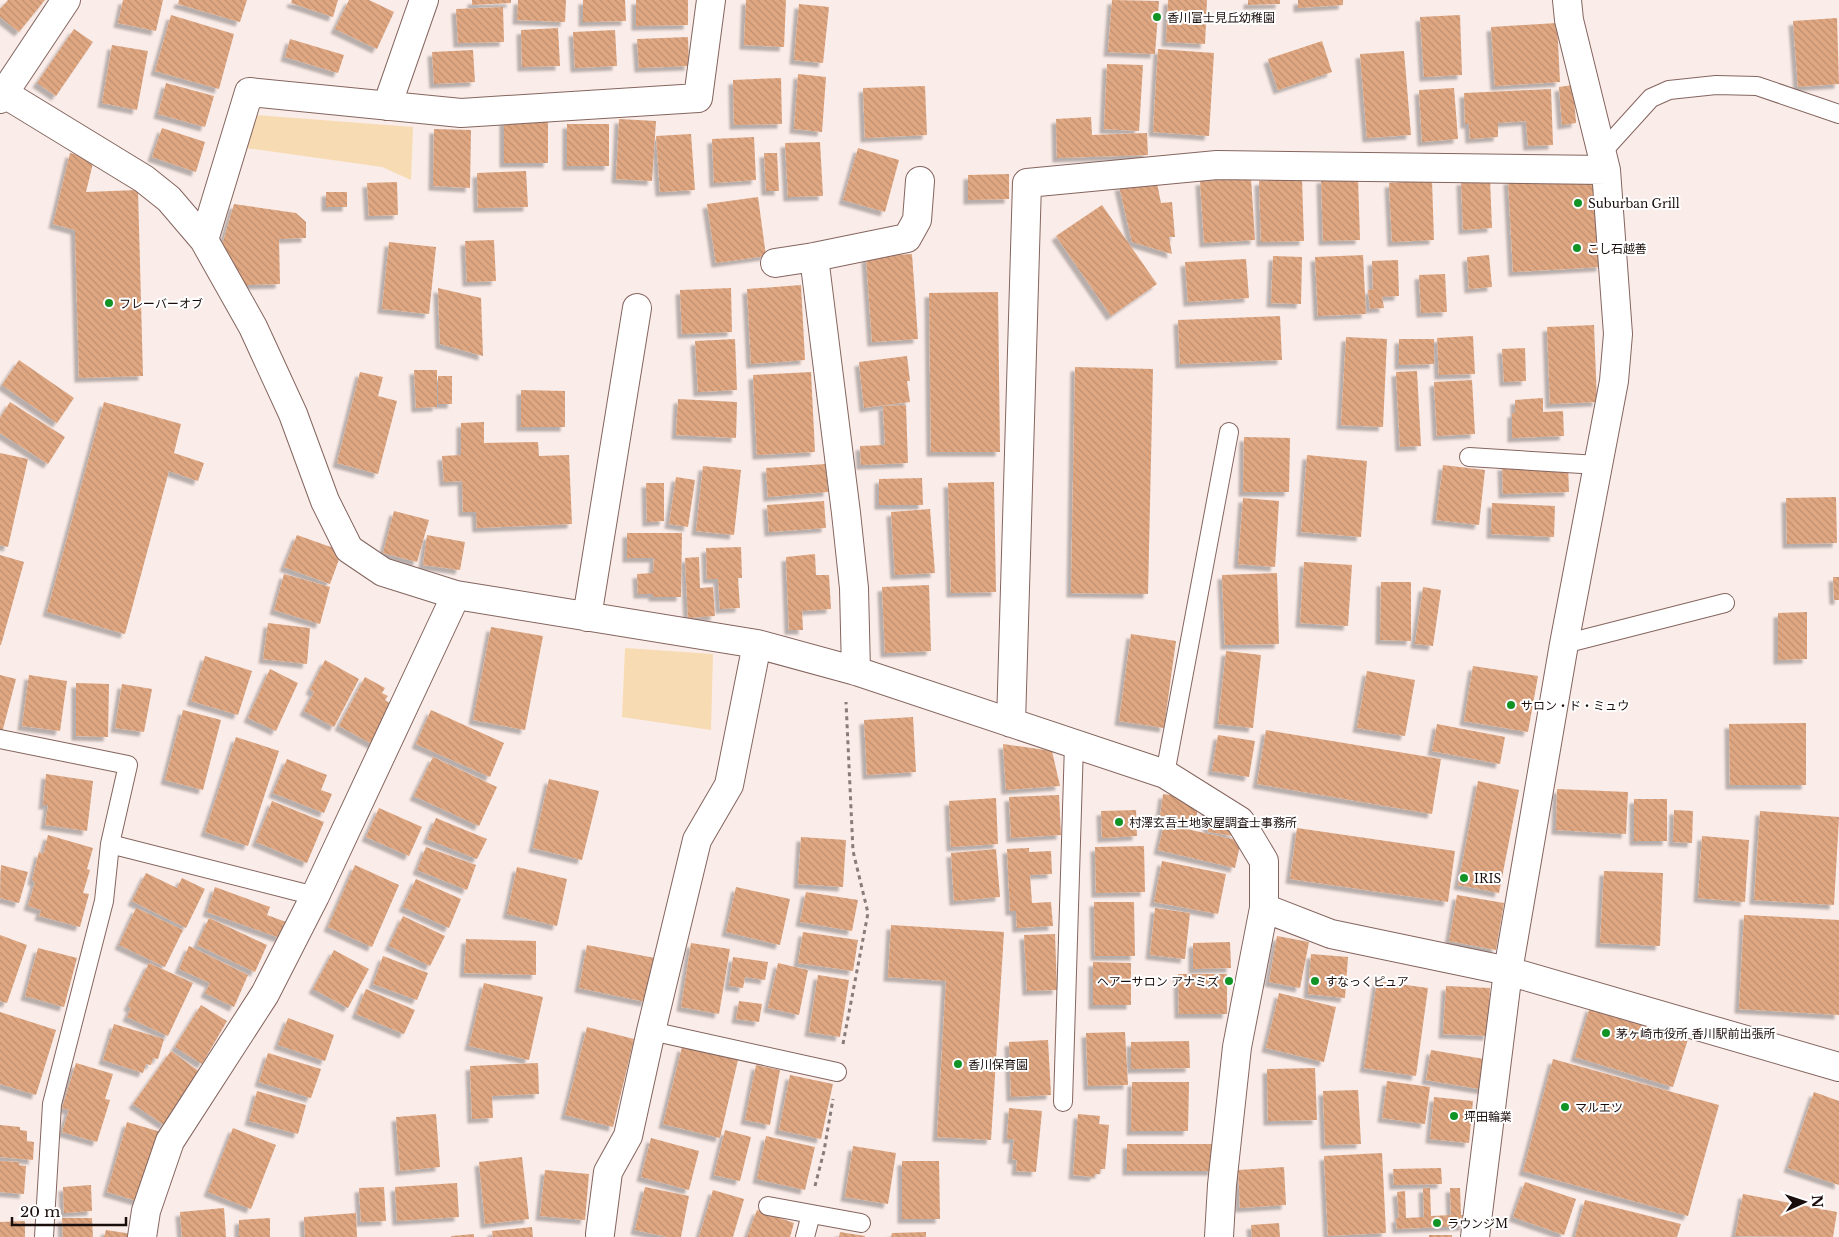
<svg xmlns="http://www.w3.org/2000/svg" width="1839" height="1237" viewBox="0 0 1839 1237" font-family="'Libre Baskerville','Noto Sans JP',serif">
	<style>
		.green { fill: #f7dbb3 }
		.building { fill: url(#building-back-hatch); filter: url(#shadow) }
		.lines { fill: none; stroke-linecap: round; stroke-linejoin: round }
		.lane-casing { stroke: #84655f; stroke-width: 20 }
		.street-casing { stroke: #84655f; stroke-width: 30 }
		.path { stroke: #897c79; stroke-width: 3; stroke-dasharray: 4 4; stroke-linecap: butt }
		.lane { stroke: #fff; stroke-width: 18 }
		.street { stroke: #fff; stroke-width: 28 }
		.poi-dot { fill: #129325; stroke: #fff; stroke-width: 2 }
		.labels { text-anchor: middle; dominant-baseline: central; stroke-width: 4; stroke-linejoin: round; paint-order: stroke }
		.poi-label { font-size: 12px; fill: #1a0e0c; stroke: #fff; text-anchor: start }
	</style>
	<defs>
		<pattern id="building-back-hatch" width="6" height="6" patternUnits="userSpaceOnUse" patternTransform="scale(1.25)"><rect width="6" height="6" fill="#dfa782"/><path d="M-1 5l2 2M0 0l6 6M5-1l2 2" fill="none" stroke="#bf8f6f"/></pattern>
		<filter id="shadow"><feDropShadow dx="-4.5" dy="4.5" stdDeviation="1" flood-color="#0004"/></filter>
	</defs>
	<rect width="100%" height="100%" fill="#faece8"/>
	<path class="green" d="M256 115 413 127 411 180 382 167 246 148Z
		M625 648 713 654 711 730 622 717Z"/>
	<path class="building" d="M8 0H45L19 32 0 17V9Z
		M123 0H163L156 31 118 23Z
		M179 0H247L240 22 178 4Z
		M292 0H338L333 17 291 3Z
		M349 0H369L394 12 377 49 335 29Z
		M472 0H511V3L472 5Z
		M518 0H566L565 22 517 20Z
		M583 0H625L626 21 583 22Z
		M636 0H688V25L636 26Z
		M746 0H786L784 47 744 45Z
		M1112 0 1159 1 1155 54 1108 52Z
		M1168 0H1207L1205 44 1166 42Z
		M1248 0H1280V4L1248 5Z
		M1298 0H1343V5L1298 8Z
		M799 4 829 7 823 63 794 60Z
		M503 7 504 42 458 43 456 9Z
		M171 15 234 34 219 89 155 71Z
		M1460 15 1462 75 1424 77 1420 17Z
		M1837 18 1839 84 1798 87 1793 21Z
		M1557 23 1560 82 1495 86 1491 27Z
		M558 28 560 66 522 67 521 30Z
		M74 29 93 42 56 96 37 83Z
		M615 30 617 66 575 68 573 32Z
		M688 37 689 66 639 68 637 39Z
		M290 39 344 55 338 73 285 57Z
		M1322 41 1332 72 1278 90 1268 59Z
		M112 45 148 51 137 110 102 103Z
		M1158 49 1214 53 1209 136 1153 132Z
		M473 50 475 82 434 84 432 52Z
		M1404 51 1411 135 1367 138 1360 54Z
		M1107 64 1143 65 1139 131 1104 129Z
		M798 74 826 77 822 132 794 129Z
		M781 78 782 124 734 125 733 80Z
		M166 83 214 96 205 127 158 114Z
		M1573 85 1576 123 1562 125 1559 87Z
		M925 86 927 135 865 138 863 88Z
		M1454 88 1458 139 1422 142 1419 90Z
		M1551 89 1553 145 1528 146 1526 121 1498 123V137L1470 139 1469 124H1465L1464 93Z
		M1091 117 1092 135 1147 133 1148 155 1057 158 1056 119Z
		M619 119 656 121 652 181 616 179Z
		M504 120H548V163H504Z
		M567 124H609V166H567Z
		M162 128 205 142 196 172 152 157Z
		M434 129 471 130 470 188 433 186Z
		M691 134 695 190 660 192 656 136Z
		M754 137 756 180 714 183 712 139Z
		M820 142 823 196 788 197 785 143Z
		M858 148 899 160 885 212 843 200Z
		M70 153 94 159 86 192 138 190 143 376 79 378 75 230 53 224Z
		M764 153H777L779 191H766Z
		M526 171 528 207 478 208 477 173Z
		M1009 174V199L968 200V175Z
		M1596 175 1601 267 1513 272 1508 180Z
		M1251 178 1255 240 1204 243 1200 181Z
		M1302 178 1304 241 1261 242 1259 181Z
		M1358 178 1360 240 1323 241 1321 179Z
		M1490 179 1492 228 1463 230 1461 181Z
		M1432 180 1434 240 1392 242 1389 183Z
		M397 182 398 215 369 216 367 183Z
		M1157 183 1161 203 1172 202 1175 237H1169L1172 254 1132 242 1119 186Z
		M326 192H347V207H326Z
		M758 197 766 256 716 263 707 204Z
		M234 204 296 213 306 222V238L279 239 280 284 246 285 222 245Z
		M1102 205 1157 284 1111 316 1056 236Z
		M494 240 496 281 467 282 465 241Z
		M389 242 436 247 429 314 382 309Z
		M912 254 918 339 872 342 866 257Z
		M1363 255 1366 314 1318 316 1315 257Z
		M1489 255 1492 287 1469 289 1467 257Z
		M1273 256 1302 257 1301 304 1271 303Z
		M1246 259 1249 298 1188 302 1185 262Z
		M1398 260 1399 296 1382 297 1384 308 1370 309 1368 290 1373 289 1372 261Z
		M1445 274 1447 312 1421 313 1419 275Z
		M801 285 805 360 751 364 747 289Z
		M438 288 481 298 483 356 440 344Z
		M731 288 732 332 682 334 680 290Z
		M998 292 1000 452H931L929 293Z
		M1280 316 1282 360 1180 364 1178 320Z
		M1594 325 1597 402 1550 404 1547 327Z
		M1473 336 1475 374 1439 375 1437 338Z
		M1346 337 1387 339 1383 427 1341 425Z
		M735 339 737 390 698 392 695 341Z
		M1399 339H1434V364L1399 365Z
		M1525 348 1526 381 1504 382 1502 349Z
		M907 356 910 381H907L910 402 864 408 859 362Z
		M19 360 74 398 57 423 2 385Z
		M1075 367 1153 369 1148 594 1071 593Z
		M414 370H437V407L416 408Z
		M1417 371 1421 446 1400 447 1396 372Z
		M360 372 383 377 378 396 397 401 378 474 337 463Z
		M811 372 815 452 757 455 753 375Z
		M438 376H452V404H438Z
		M1472 380 1475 434 1437 436 1434 382Z
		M521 390 565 391V427H521Z
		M1543 398V412L1563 411 1564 436 1512 438V413H1515V400Z
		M678 399 737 402 736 438 676 435Z
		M10 402 65 437 48 464 0 433V418Z
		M104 402 181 424 174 453 204 463 198 481 169 471 125 634 47 612Z
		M906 405 908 463 861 465 860 446 885 445 883 406Z
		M484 422V443L538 442 539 456 569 455 572 524 477 528 476 512H463L462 481 444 482 442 456 461 455V423Z
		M1244 437 1290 438 1289 492H1243Z
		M0 453 28 459 8 547 0 545Z
		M1307 455 1367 461 1361 537 1301 532Z
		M826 464 828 492 768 497 766 468Z
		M1568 464 1569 492 1503 494 1502 466Z
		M1443 465 1485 470 1479 525 1436 520Z
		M703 466 741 470 734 535 696 531Z
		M676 477 695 480 688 527 669 524Z
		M922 478 923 505H879V479Z
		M994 482 996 592 951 593 948 483Z
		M646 483H664V521L647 522Z
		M1836 497 1837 543 1787 544 1786 498Z
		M1243 498 1279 501 1275 567 1238 564Z
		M824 501 826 528 769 532 767 505Z
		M1492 503 1555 506 1554 537 1491 534Z
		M930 509 935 573 895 575 891 512Z
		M394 511 429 520 417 562 383 553Z
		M627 533H682L681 597H653V594H638L637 574 653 573 654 558H627Z
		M297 535 342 551 330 584 284 567Z
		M427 535 465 542 460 570 423 565Z
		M741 547 742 578H738L740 608 720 609 718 579H707L706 548Z
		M815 554 816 575H829L831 609 802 611 803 630H789L786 557Z
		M0 555 24 562 1 645H0Z
		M699 557 700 588 713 587 715 616 688 618 685 558Z
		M1304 562 1352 565 1348 626 1300 623Z
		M1277 573 1279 644 1225 645 1222 575Z
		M284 574 330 587 320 624 274 610Z
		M1833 577H1839V600H1834Z
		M1381 582H1411V641L1380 640Z
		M929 585 931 651 885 653 882 587Z
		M1423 587 1441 590 1433 646 1415 644Z
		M1807 612V659L1778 660V613Z
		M268 623 310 628 307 664 263 659Z
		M491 627 543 636 525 730 473 720Z
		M1131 634 1176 641 1164 728 1119 721Z
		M1226 651 1261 655 1253 728 1218 724Z
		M205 656 252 671 238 715 191 701Z
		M325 660 359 679 334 727 304 711 314 692 310 690Z
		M1473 666 1538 676 1528 732 1464 721Z
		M270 669 298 683 276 731 248 718Z
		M1367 671 1415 680 1405 736 1357 728Z
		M0 675 16 679 2 733H0Z
		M29 675 67 681 60 731 22 726Z
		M365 677 385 688 382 693 388 696 385 700 394 706 374 745 339 726Z
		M76 683 109 684 108 737 76 736Z
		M122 684 152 689 144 732 115 728Z
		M183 710 221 720 203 790 165 780Z
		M431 710 504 743 490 777 416 744Z
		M913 717 916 772 867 775 864 720Z
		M1806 723V785H1730L1729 724Z
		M1437 724 1505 737 1500 764 1432 751Z
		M1266 730 1441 759 1432 814 1257 784Z
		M1218 735 1255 741 1249 777 1212 771Z
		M236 737 279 751 248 846 205 832Z
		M1003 744 1052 751 1060 786 1006 790Z
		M433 757 497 787 479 826 414 796Z
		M287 759 327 775 321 790 332 794 324 813 273 793Z
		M46 774 93 781 87 831 45 825 48 805H43Z
		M549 779 599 791 582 860 533 848Z
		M1478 781 1519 790 1499 893 1458 885Z
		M1557 789 1628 792 1626 834 1556 830Z
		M1163 794 1199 799 1196 821 1160 816Z
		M1059 795 1061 835 1011 838 1009 797Z
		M996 798 998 844 951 847 949 801Z
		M1634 799H1667V841H1634Z
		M272 801 324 822 307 863 256 842Z
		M1206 807 1239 837 1208 832Z
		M379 808 422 827 409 856 366 837Z
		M1136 810 1137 836 1102 838 1101 811Z
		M1674 810 1693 811 1692 843 1673 842Z
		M1760 811 1839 817 1834 905 1754 900Z
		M436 818 487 839 477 859 427 839Z
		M1164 824 1241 841 1235 868 1158 850Z
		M1297 828 1455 851 1448 902 1290 879Z
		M48 835 93 848 87 869 90 870 83 893 89 894 80 927 39 916 41 910 28 906 35 882 32 880 39 852 43 854Z
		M1702 836 1749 840 1745 902 1698 898Z
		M801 837 846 840 843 887 798 884Z
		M1144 846 1145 892 1096 893 1095 847Z
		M426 847 476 865 467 890 417 870Z
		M1029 848V852L1051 851 1052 874 1030 875 1032 903 1051 902 1053 926 1017 928 1016 911H1010L1007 849Z
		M996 849 1000 897 954 901 951 853Z
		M1162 861 1226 874 1218 914 1154 902Z
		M1 865 28 872 19 903 0 898Z
		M355 865 399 885 372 947 328 927Z
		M517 867 567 879 557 926 507 914Z
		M1604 871 1663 873 1660 946 1600 943Z
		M146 873 177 888 182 878 205 889 186 928 132 901Z
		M416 879 461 899 449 928 403 907Z
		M215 887 270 907 267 915 286 922 280 938 207 912Z
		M736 887 790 899 780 945 726 932Z
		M806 892 858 900 852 931 800 922Z
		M1457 895 1504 903 1496 950 1449 941Z
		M1094 902H1134L1135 956H1095Z
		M136 908 183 930 165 967 119 945Z
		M1155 908 1190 913 1185 959 1150 955Z
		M1744 915 1839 920V1015L1739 1009Z
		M403 916 445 936 430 966 389 946Z
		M209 918 267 945 255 972 197 945Z
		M891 925 1004 932 991 1140 937 1137 946 981 888 977Z
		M803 932 858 940 853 971 798 963Z
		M1055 934 1057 990 1027 991 1024 935Z
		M0 935 27 945 7 1003 0 1001Z
		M1277 936 1309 942 1300 988 1269 982Z
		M466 939 536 941V975L464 973Z
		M1230 942 1231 968 1193 969V943Z
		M691 943 730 949 719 1014 681 1007Z
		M587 945 655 958 646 1002 579 988Z
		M189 946 248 975 234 1007 205 993 210 983 179 969Z
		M38 948 77 958 64 1007 25 996Z
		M334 950 369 969 348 1008 313 989Z
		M1311 954 1348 957 1345 998 1308 994Z
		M383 956 428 973 417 1000 373 984Z
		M733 957 768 962 765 980 745 977 743 988 729 986Z
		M1093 962 1131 963V1005H1093Z
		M149 963 193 983 168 1036 127 1017 131 1008 128 1006Z
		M778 963 808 970 799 1015 768 1008Z
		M1178 974H1227V1014H1179Z
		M818 975 849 980 840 1037 809 1032Z
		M1377 981 1428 988 1416 1076 1364 1068Z
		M484 983 543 997 529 1060 469 1046Z
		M1446 986 1490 988 1488 1036 1443 1034Z
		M366 989 415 1010 404 1034 356 1014Z
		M1279 993 1336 1007 1324 1062 1266 1048Z
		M739 1001 762 1004 759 1022 736 1019Z
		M201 1005 227 1021 202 1064 175 1047Z
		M1590 1007 1689 1036 1673 1087 1575 1057Z
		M0 1012 56 1030 36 1095 0 1084Z
		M288 1018 334 1035 325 1061 278 1045Z
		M114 1024 164 1039 158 1059 153 1058 151 1065 146 1064 143 1073 103 1060Z
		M587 1027 634 1039 613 1127 565 1115Z
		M1125 1032 1128 1085 1088 1086 1086 1033Z
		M1048 1040 1051 1095 1011 1097 1009 1042Z
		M1189 1041 1190 1068 1131 1069V1042Z
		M682 1047 738 1060 720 1138 663 1124Z
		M1431 1050 1490 1060 1485 1090 1426 1080Z
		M171 1051 200 1072 164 1125 133 1104Z
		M268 1053 321 1069 311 1098 259 1082Z
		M1553 1059 1719 1105 1688 1216 1523 1171Z
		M76 1063 113 1074 105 1099 110 1100 97 1142 62 1132 69 1110 62 1108Z
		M538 1063 539 1094 492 1096 493 1118 472 1119 470 1066Z
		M756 1065 780 1070 770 1125 745 1120Z
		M1315 1068 1317 1120 1268 1121 1267 1069Z
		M790 1075 833 1084 821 1139 779 1130Z
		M1387 1081 1430 1087 1425 1124 1382 1118Z
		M1132 1082H1189L1188 1131H1131Z
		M1358 1090 1361 1144 1325 1145 1323 1091Z
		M257 1091 306 1105 298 1134 249 1121Z
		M1814 1092 1839 1101V1185L1788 1168Z
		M1434 1097 1473 1101 1469 1143 1430 1139Z
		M1009 1108 1042 1111 1036 1172 1016 1171 1017 1160 1012 1159 1014 1139H1007Z
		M436 1114 440 1167 400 1171 396 1117Z
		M1078 1114 1100 1116 1099 1124 1109 1125 1105 1169H1100V1174H1095L1094 1177 1073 1175Z
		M127 1122 161 1132 141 1202 107 1192Z
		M0 1125 20 1127V1130L27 1131V1141L34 1142 33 1160 0 1157Z
		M233 1128 276 1145 251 1209 208 1192Z
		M725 1130 751 1137 740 1181 714 1175Z
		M766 1136 815 1147 805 1190 757 1179Z
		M651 1138 699 1151 689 1190 641 1177Z
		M1127 1144H1213V1171H1127Z
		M853 1146 896 1153 888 1204 845 1197Z
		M1382 1153 1386 1233 1328 1236 1324 1156Z
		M522 1157 529 1219 485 1224 479 1162Z
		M0 1161 19 1162V1165L26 1166 24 1194 0 1192Z
		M902 1161H939L940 1219H902Z
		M1284 1167 1286 1205 1240 1208 1238 1170Z
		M1441 1168 1442 1184 1394 1185 1393 1169Z
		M545 1170 589 1174 585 1220 540 1216Z
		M1525 1182 1576 1199 1564 1235 1513 1217Z
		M457 1183 459 1217 397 1221 395 1187Z
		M91 1185 92 1211 64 1213 63 1187Z
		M384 1187 386 1221 361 1222 359 1188Z
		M645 1187 689 1196 681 1237H668L635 1230Z
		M1423 1188H1430L1431 1216 1451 1215 1450 1188H1460L1461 1215H1465V1226L1397 1229 1396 1218H1399L1397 1192 1405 1191 1406 1218 1424 1217Z
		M713 1190 744 1199 733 1237H699Z
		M1743 1194 1837 1212 1833 1237 1735 1236Z
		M1585 1200 1681 1224 1677 1237H1575Z
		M224 1208 226 1237H182L180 1212Z
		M757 1210 794 1223 790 1237H747Z
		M356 1213 357 1237H305L304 1217Z
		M62 1218H92L93 1237H63Z
		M270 1218V1237H239V1220Z
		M25 1221V1237H0V1222Z
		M1279 1223 1280 1237H1252L1251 1225Z
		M532 1227 533 1237H493L492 1231Z
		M106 1230 132 1234V1237H104Z
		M840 1232 865 1236V1237H839Z
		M926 1232V1237H891L892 1233Z
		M474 1234V1237H451V1236Z
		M1429 1235H1452V1237H1429Z"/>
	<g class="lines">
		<defs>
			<path id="lane" d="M1602 152 1651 98 1669 90 1716 85 1757 86 1839 114
				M1469 457 1598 465
				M1564 644 1725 603
				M0 739 128 765 110 844 104 901 52 1104 44 1237
				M1165 774 1229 432
				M110 844 315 896
				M651 1031 837 1072
				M1063 1102 1074 744
				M768 1206 861 1223
				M805 1237 811 1214"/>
			<path id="street" d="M0 91 144 179 169 199 204 240 253 327 293 414 325 501 349 549 383 572 456 595 757 644 856 671 1165 774 1240 821 1264 861V908L1237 1047 1222 1185 1219 1237
				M0 99 66 0
				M387 106 424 0
				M204 240 249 92 461 113 698 98 711 0
				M814 257 846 513 854 588 856 671
				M775 263 814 257 907 238 917 220 920 181
				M587 617 637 308
				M1011 723 1027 183 1217 165 1606 170
				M1264 908 1331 934 1508 971 1839 1067
				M600 1234 608 1172 628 1136 651 1031 697 840 729 785 757 644
				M142 1237 146 1211 170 1141 265 994 315 896 456 595
				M1475 1237 1508 971 1564 644 1614 381 1618 334 1606 170 1569 20 1567 0"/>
		</defs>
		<use href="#lane" class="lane-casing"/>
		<use href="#street" class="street-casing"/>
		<path class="path" d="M843 1044 868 913 853 851 846 702
			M815 1186 824 1151 833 1099"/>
		<use href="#lane" class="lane"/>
		<use href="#street" class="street"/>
	</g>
	<g class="poi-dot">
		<circle cx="1157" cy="17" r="5"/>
		<circle cx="1578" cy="203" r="5"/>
		<circle cx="1577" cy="248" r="5"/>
		<circle cx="109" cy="303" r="5"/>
		<circle cx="1511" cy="705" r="5"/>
		<circle cx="1119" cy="822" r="5"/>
		<circle cx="1464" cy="878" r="5"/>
		<circle cx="1229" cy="981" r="5"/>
		<circle cx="1315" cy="981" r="5"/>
		<circle cx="1606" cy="1033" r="5"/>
		<circle cx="958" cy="1064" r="5"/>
		<circle cx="1565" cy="1107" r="5"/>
		<circle cx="1454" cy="1116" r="5"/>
		<circle cx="1437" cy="1223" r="5"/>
	</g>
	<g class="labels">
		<g class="poi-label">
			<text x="1167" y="17">香川富士見丘幼稚園</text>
			<text x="1588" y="203">Suburban Grill</text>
			<text x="1587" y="248">こし石越善</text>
			<text x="119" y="303">フレーバーオブ</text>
			<text x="1521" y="705">サロン・ド・ミュウ</text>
			<text x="1129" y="822">村澤玄吾土地家屋調査士事務所</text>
			<text x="1474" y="878">IRIS</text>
			<text x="1219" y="981" text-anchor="end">ヘアーサロン アナミズ</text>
			<text x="1325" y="981">すなっくピュア</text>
			<text x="1616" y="1033">茅ヶ崎市役所 香川駅前出張所</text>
			<text x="968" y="1064">香川保育園</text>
			<text x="1575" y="1107">マルエツ</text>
			<text x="1464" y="1116">坪田輪業</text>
			<text x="1447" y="1223">ラウンジM</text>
		</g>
	</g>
	<g transform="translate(1804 1202) rotate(87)" stroke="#ffffff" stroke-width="4" paint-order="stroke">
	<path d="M0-4L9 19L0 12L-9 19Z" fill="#1a0e0c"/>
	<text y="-8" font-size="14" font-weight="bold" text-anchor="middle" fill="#1a0e0c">N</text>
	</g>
	<path d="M12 1217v8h114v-8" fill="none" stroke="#1a0e0c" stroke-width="2.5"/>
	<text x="20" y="1217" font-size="15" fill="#1a0e0c" stroke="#ffffff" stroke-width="4" paint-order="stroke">20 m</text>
</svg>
